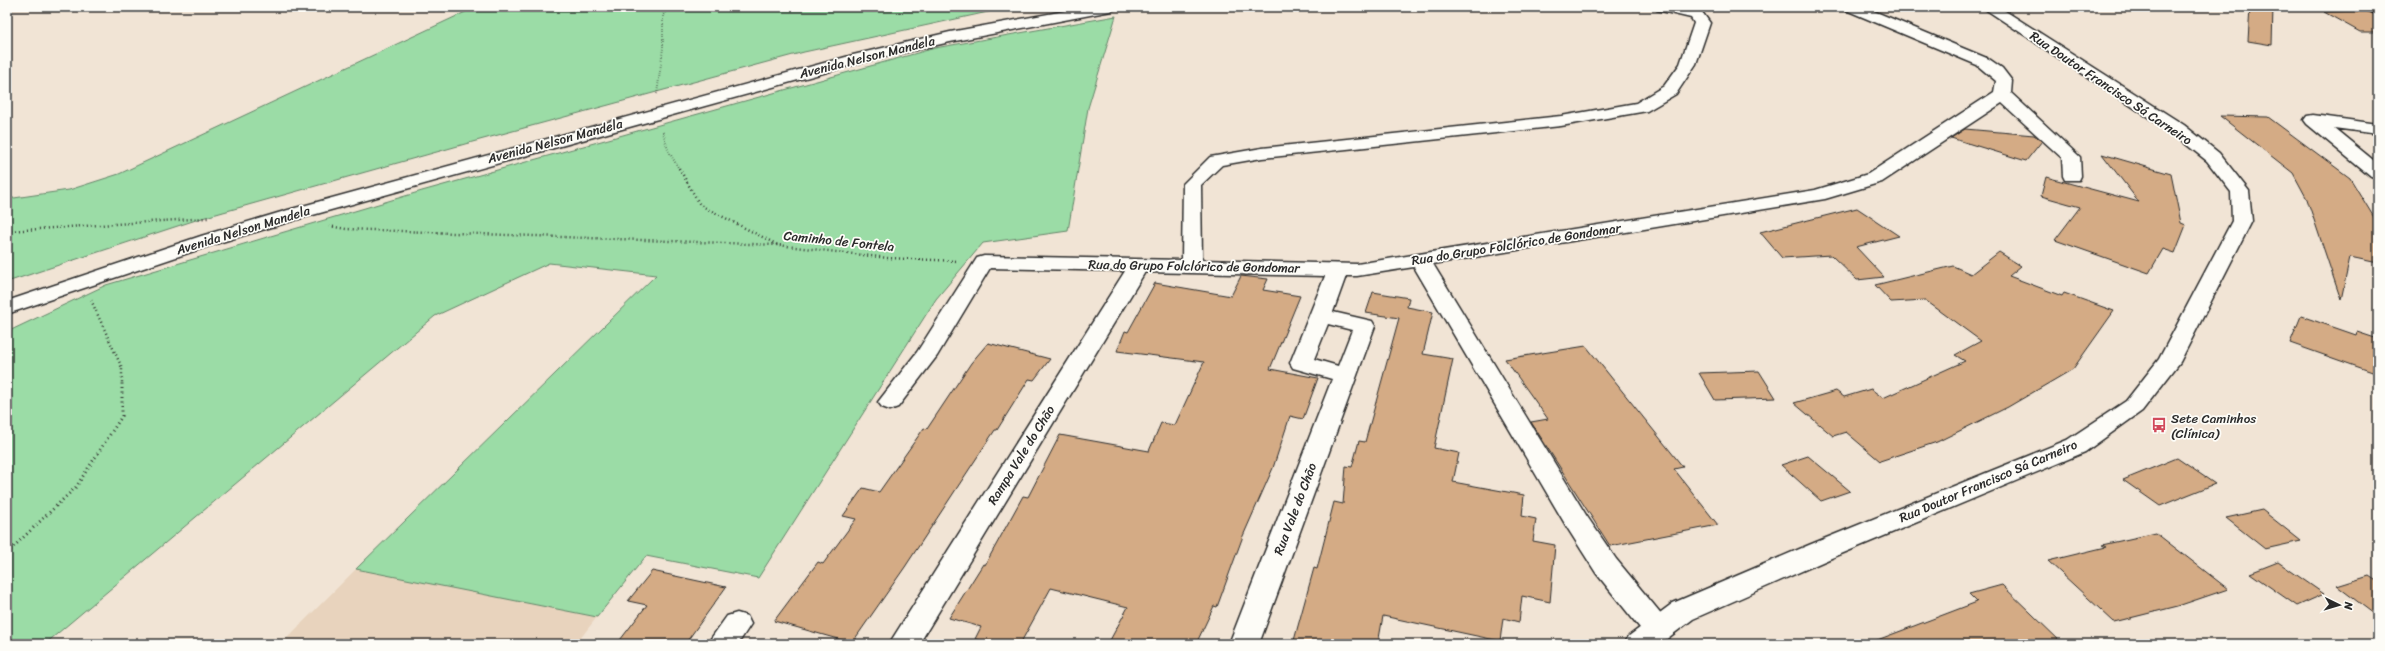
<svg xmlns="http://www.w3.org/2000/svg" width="2385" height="651" viewBox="0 0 2385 651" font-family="Sriracha,sans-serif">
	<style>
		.built { fill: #e8d3bd }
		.green { fill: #9bdca6; stroke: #638468 }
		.building { fill: #d4ab85; stroke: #2b2b2b }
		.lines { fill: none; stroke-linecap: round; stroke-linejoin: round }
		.minor-casing { stroke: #2b2b2b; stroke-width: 3 }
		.major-casing { stroke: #2b2b2b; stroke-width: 3 }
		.path-far2 { stroke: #2b2b2b; stroke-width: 2; stroke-dasharray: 0.5 2; stroke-linecap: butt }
		.path-far1 { stroke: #2b2b2b; stroke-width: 2.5; stroke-dasharray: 1 3; stroke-linecap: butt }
		.path { stroke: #2b2b2b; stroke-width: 3; stroke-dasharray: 1 3.5; stroke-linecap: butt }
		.minor { fill: #fdfcf7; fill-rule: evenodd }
		.major { fill: #fdfcf7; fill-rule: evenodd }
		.labels { text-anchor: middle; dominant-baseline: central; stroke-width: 3.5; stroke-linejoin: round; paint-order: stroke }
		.street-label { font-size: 13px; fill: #2b2b2b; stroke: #fdfcf7 }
		.poi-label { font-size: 13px; fill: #2b2b2b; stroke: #fdfcf7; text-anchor: start }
	</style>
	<rect width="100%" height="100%" fill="#f1e4d5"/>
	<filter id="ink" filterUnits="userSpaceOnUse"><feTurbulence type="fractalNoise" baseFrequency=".025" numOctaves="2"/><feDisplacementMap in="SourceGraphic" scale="8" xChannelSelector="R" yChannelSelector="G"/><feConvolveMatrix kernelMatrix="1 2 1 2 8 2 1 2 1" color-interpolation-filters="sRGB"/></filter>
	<g filter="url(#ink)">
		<path class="built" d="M356 569 597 617 576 644H281Z"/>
		<path class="green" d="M476 7H1011L804 52 465 144 202 218 7 282V199L69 190 119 174Z
			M1116 16 1088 108 1068 231 983 243 936 299 758 578 646 556 597 617 356 569 656 275 549 263 435 316 45 644H7V332L106 285 422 191 935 48Z"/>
		<path class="building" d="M2250 7H2273L2272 45 2248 41Z
			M2366 11 2378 16V32H2360L2324 12Z
			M2220 116 2268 117 2350 178 2378 224V263L2350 257 2341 300 2307 199 2293 173Z
			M1965 129 2034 135 2042 141 2026 161 1951 138Z
			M2102 154 2171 174 2181 223 2186 225 2175 253 2163 249 2149 273 2055 240 2080 207 2041 196 2046 177 2139 202Z
			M1857 208 1899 236 1856 247 1884 277 1857 280 1831 255 1782 258 1760 232Z
			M1999 252 2021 266 2009 276 2062 296 2064 293 2114 311 2073 369 2008 407 1937 442 1880 461 1846 432 1833 436 1794 403 1836 391 1844 397 1871 389 1883 398 1965 361 1955 355 1981 341 1925 300 1891 302 1875 285 1953 266 1971 274Z
			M1241 276 1268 279 1263 290 1300 296 1270 369 1318 378 1303 419 1290 416 1273 468 1243 536 1217 607 1214 606 1196 644H1108L1128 607 1051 588 1020 644H993L975 639 981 627 949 618 983 564 985 565 1023 496 1028 497 1060 435 1149 451 1161 423 1175 425 1204 362 1117 351 1125 331 1128 332 1155 283 1231 296Z
			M1373 292 1409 298 1407 307 1433 312 1423 354 1453 359 1434 448 1459 453 1453 482 1524 495 1522 516 1536 519 1533 541 1555 545 1550 602 1522 596 1519 622 1503 618 1500 641 1383 616 1378 644H1293L1314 568 1317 569 1334 502 1343 504 1346 466 1352 467 1359 441 1365 442 1399 318 1366 313Z
			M2301 316 2356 335 2357 332 2378 339V374L2290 343Z
			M988 343 1050 359 1034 380 1029 379 997 430H995L905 567 852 643 774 621 818 562 823 564 856 519 843 516 863 488 879 492 924 428 927 429 971 363Z
			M1586 346 1683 467 1674 469 1718 525 1610 546 1531 422 1548 419 1505 359Z
			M1759 371 1776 398 1715 400 1699 373Z
			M1808 456 1850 491 1821 501 1781 465Z
			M2177 458 2215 484 2160 506 2123 480Z
			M2262 510 2301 541 2265 549 2226 518Z
			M2156 533 2228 589 2178 606 2114 622 2048 561 2106 547 2102 545Z
			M2278 562 2324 594 2297 606 2250 573Z
			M652 571 726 587 685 644H617L647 605 628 601Z
			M2369 576 2378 582V617L2337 586Z
			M2002 585 2063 644H1873L1872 642 1977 602 1969 594Z"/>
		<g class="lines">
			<defs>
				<path id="minor" d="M1655 7H1682L1702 12 1710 23 1696 64 1676 94 1647 111 1561 126 1262 158 1222 165 1201 185 1202 260 1357 264 1815 190 1868 174 1994 92 1996 81 1977 65 1846 10 1844 7H1864L1989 59 2002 68 2012 81 2011 93 2080 157 2081 176 2079 180H2065L2063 176 2062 158 2002 103 1882 182 1825 199 1433 264 1586 515 1616 559 1668 622 1672 630 1668 638 1658 641 1648 638 1596 573 1568 529 1414 267 1357 276H1346L1333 312 1372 321 1375 326 1259 644H1229L1332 379 1293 368 1290 363 1325 276 1145 272 919 644H889L1125 271 990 268 937 356 898 407 890 410 882 407 878 402 917 352 977 258 984 256 1182 260 1183 184 1210 157 1216 156 1262 148 1561 116 1636 103 1664 86 1680 64 1694 23 1691 18 1657 10ZM1328 324 1352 330 1338 366 1314 359Z
					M2365 7H2378V14L2367 10Z
					M2313 115 2378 124V134L2334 128 2378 164V179L2371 177 2307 124 2304 120 2307 116Z
					M737 613 747 616 751 624 738 644H707L727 616Z"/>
				<path id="major" d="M1087 7H1118L1111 11 950 42 863 62 302 218 215 244 7 314V301L201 236 288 210 853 55 950 32Z
					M1982 7H1999L2184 125 2219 153 2249 191 2252 221 2180 362 2142 411 2085 452 1829 559 1693 619 1660 644H1624L1629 636 1673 603 1809 545 2067 440 2126 401 2159 359 2232 221 2231 192 2207 161 2172 133Z"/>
			</defs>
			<use href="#minor" class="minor-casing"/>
			<use href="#major" class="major-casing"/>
			<path class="path-far2" d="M657 94 663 48V15L670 7
				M663 132 668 150 679 169"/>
			<path class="path-far1" d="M679 168 700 205 778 245 888 258 958 261
				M329 226 346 229 778 245
				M7 231 208 218
				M91 300 122 368V383"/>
			<path class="path" d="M7 553 76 487 122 416V382"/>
			<use href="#minor" class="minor"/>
			<use href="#major" class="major"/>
		</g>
	</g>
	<defs>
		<symbol id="bus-bare" viewBox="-9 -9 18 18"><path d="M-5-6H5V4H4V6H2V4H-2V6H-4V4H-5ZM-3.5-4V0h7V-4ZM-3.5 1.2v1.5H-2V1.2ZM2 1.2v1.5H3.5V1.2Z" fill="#d1495b" stroke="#fdfcf7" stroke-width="2.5" paint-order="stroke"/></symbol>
	</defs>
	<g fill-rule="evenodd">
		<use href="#bus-bare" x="2148" y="414" width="22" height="22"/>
	</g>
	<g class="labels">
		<g class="street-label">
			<text transform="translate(867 57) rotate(-14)">Avenida Nelson Mandela</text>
			<text transform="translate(2111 88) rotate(34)">Rua Doutor Francisco Sá Carneiro</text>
			<text transform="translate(555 141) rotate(-15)">Avenida Nelson Mandela</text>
			<text transform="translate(243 230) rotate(-17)">Avenida Nelson Mandela</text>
			<text transform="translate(839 241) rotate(6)">Caminho de Fontela</text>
			<text transform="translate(1516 244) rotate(-9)">Rua do Grupo Folclórico de Gondomar</text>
			<text transform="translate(1194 266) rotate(1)">Rua do Grupo Folclórico de Gondomar</text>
			<text transform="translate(1021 455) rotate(-58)">Rampa Vale do Chão</text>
			<text transform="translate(1988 481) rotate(-23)">Rua Doutor Francisco Sá Carneiro</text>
			<text transform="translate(1295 509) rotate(-69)">Rua Vale do Chão</text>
		</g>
		<g class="poi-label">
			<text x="2171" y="418">Sete Caminhos<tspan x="2171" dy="15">(Clínica)</tspan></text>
		</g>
	</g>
	<rect width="2385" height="651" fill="none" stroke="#fdfcf7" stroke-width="24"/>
	<rect x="12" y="12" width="2361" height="627" fill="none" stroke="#2b2b2b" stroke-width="1.5" filter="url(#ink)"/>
	<g transform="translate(2339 605) rotate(95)" stroke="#fdfcf7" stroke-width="3" paint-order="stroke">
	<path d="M0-3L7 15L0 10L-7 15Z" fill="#2b2b2b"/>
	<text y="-6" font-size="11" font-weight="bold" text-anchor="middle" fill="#2b2b2b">N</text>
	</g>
</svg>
